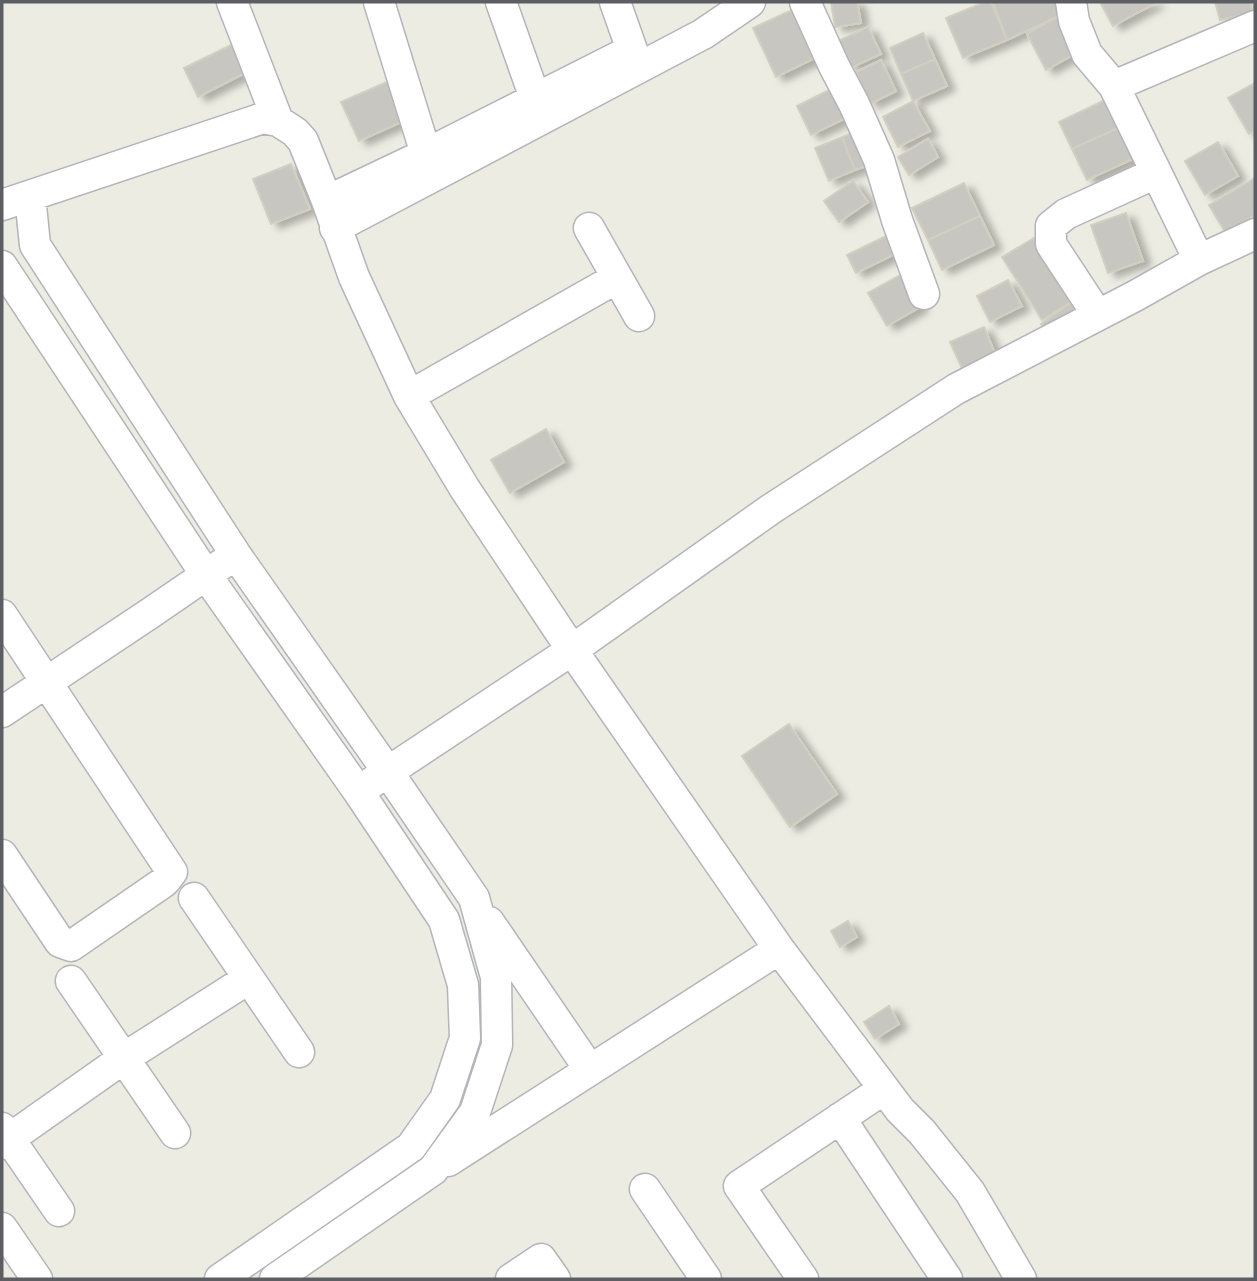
<svg xmlns="http://www.w3.org/2000/svg" width="1257" height="1281" viewBox="0 0 1257 1281" font-family="Lato,sans-serif">
	<style>
		.building { fill: #c8c6c0; stroke: #d2cfc1; stroke-width: 2; filter: url(#shadow) }
		.lines { fill: none; stroke-linecap: round; stroke-linejoin: round }
		.minor-casing { stroke: #b3b5ba; stroke-width: 33 }
		.minor { stroke: #fff; stroke-width: 30 }
	</style>
	<defs>
		<filter id="shadow"><feDropShadow dx="8" dy="4.5" stdDeviation="3.5" flood-color="#0004"/></filter>
	</defs>
	<rect width="100%" height="100%" fill="#edece3"/>
	<path class="building" d="M831 2H857L861 23 835 27Z
		M985 2H991L1007 40 963 58 946 18Z
		M993 2H1055L1061 15 1007 40Z
		M1100 2H1157L1113 26Z
		M1215 2H1250L1253 12 1220 20Z
		M794 9 817 57 776 77 753 28Z
		M1061 15 1084 49 1046 70 1027 34Z
		M868 27 881 54 850 68 838 41Z
		M923 33 935 59 901 74 890 48Z
		M233 44 247 72 198 97 184 68Z
		M935 59 947 86 913 101 901 74Z
		M881 60 896 91 870 104 856 72Z
		M389 81 406 120 359 141 341 102Z
		M1255 83V131L1249 134 1228 98Z
		M837 86 852 115 811 135 797 106Z
		M1109 98 1122 126 1072 149 1059 122Z
		M913 101 930 131 898 147 883 117Z
		M1122 126 1137 157 1087 180 1072 149Z
		M857 131 870 165 855 170 842 137Z
		M842 137 855 170 829 181 815 148Z
		M928 139 938 157 909 175 898 157Z
		M1218 142 1238 176 1205 195 1185 161Z
		M291 164 310 209 271 224 253 179Z
		M1255 178V215L1225 232 1209 205Z
		M853 181 868 202 839 222 824 201Z
		M964 183 980 216 928 240 912 208Z
		M1126 213 1143 261 1108 273 1091 225Z
		M980 216 994 245 942 270 928 240Z
		M886 236 895 254 856 273 847 255Z
		M1034 238 1073 301 1042 320 1002 257Z
		M902 274 920 307 887 326 868 293Z
		M1008 280 1022 306 990 322 977 296Z
		M1073 301 1081 312 1049 335 1041 324Z
		M984 327 998 361 965 375 950 342Z
		M546 429 564 462 510 493 491 460Z
		M789 724 837 794 790 827 742 756Z
		M848 921 857 937 840 947 831 931Z
		M889 1006 899 1024 875 1039 864 1022Z"/>
	<g class="lines">
		<defs>
			<path id="minor" d="M232 2 278 121
				M379 2 426 154
				M501 2 535 98
				M805 2 834 66 854 104 879 160 897 220 924 294
				M1071 2 1074 21 1087 54 1114 86 1199 260
				M1114 86 1255 26
				M30 196 35 245 236 555 388 772 474 898 496 977 497 1045 475 1112 433 1170 275 1279
				M327 201 426 154 632 50 615 2
				M2 205 263 118 278 121 295 132 303 141 327 201 354 277 409 396 465 489 572 650 779 949 900 1110 922 1132 970 1192 1021 1279
				M335 228 703 34 750 2
				M589 228 639 316
				M2 266 206 575 358 791 444 920 463 985 465 1038 445 1099 411 1147 220 1279
				M1097 314 1051 244V226L1066 214 1156 173
				M409 396 617 278
				M2 615 172 872 164 882 71 946 60 942 2 855
				M2 712 152 612 222 564
				M371 783 572 650 771 509 956 389 1135 296 1199 260 1255 234
				M194 898 299 1052
				M489 922 590 1070
				M71 981 175 1133
				M840 1118 947 1279
				M2 1128 59 1211
				M2 1144 124 1058 248 979
				M448 1161 779 949
				M645 1189 706 1279
				M2 1228 37 1279
				M511 1279 541 1259 555 1279
				M803 1279 739 1186 884 1089"/>
		</defs>
		<use href="#minor" class="minor-casing"/>
		<use href="#minor" class="minor"/>
	</g>
	<rect width="1257" height="1281" fill="none" stroke="#5b5e63" stroke-width="7"/>
</svg>
